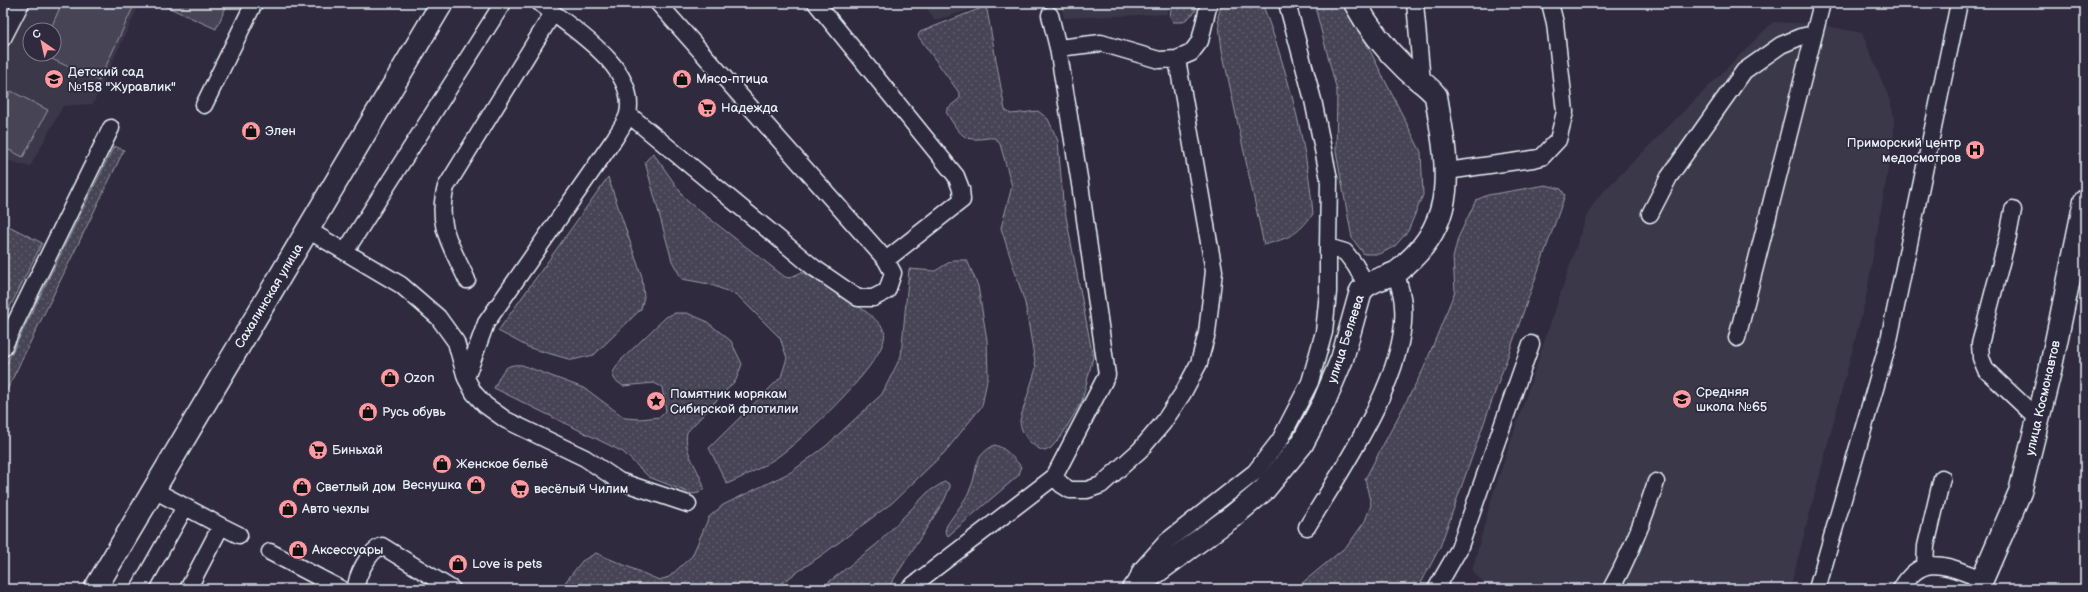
<svg xmlns="http://www.w3.org/2000/svg" width="2088" height="592" viewBox="0 0 2088 592" font-family="'Balsamiq Sans',sans-serif">
	<style>
		.built { fill: #3b3749; fill-rule: evenodd }
		.grass { fill: url(#grass-dots); stroke: #979aa6 }
		.park { fill: #464455; stroke: #979aa6 }
		.lines { fill: none; stroke-linecap: round; stroke-linejoin: round }
		.service-casing { stroke: #e8f1f8; stroke-width: 19 }
		.minor-casing { stroke: #e8f1f8; stroke-width: 25 }
		.secondary-casing { stroke: #e8f1f8; stroke-width: 25 }
		.service { stroke: #2f2a3d; stroke-width: 16 }
		.minor { stroke: #2f2a3d; stroke-width: 22 }
		.secondary { stroke: #2f2a3d; stroke-width: 22 }
		.labels { text-anchor: middle; dominant-baseline: central; stroke-width: 3.5; stroke-linejoin: round; paint-order: stroke }
		.poi-label { font-size: 13px; fill: #e8f1f8; stroke: #2f2a3d; text-anchor: start }
		.street-label { font-size: 13px; fill: #e8f1f8; stroke: #2f2a3d }
	</style>
	<defs>
		<pattern id="grass-dots" width="8" height="8" patternUnits="userSpaceOnUse"><rect width="8" height="8" fill="#464455"/><path d="M2 2h.1M6 6h.1" fill="none" stroke="#615f6e" stroke-width="1.8" stroke-linecap="round"/></pattern>
	</defs>
	<rect width="100%" height="100%" fill="#2f2a3d"/>
	<filter id="ink" filterUnits="userSpaceOnUse"><feTurbulence type="fractalNoise" baseFrequency=".025" numOctaves="2"/><feDisplacementMap in="SourceGraphic" scale="8" xChannelSelector="R" yChannelSelector="G"/><feConvolveMatrix kernelMatrix="1 2 1 2 8 2 1 2 1" color-interpolation-filters="sRGB"/></filter>
	<g filter="url(#ink)">
		<path class="built" d="M3 3H140L93 104 63 106 30 167 3 159ZM30 30H54V54H30Z
			M923 3H992L935 20Z
			M1060 3H1168L1167 14 1064 18Z
			M1773 22 1817 24 1862 33 1889 98 1894 116V134L1866 298 1790 589H1490L1472 571 1491 500 1586 217 1597 198Z"/>
		<path class="grass" d="M1172 3H1197L1195 12 1183 22H1173L1170 16Z
			M1222 3H1262C1287 69 1307 143 1313 214 1296 236 1291 237 1264 245L1222 50 1218 17Z
			M1314 3H1346L1421 152 1423 195 1408 231 1395 246 1380 254H1364L1352 238 1336 152 1337 91Z
			M984 7 987 10 1005 110 1011 114 1038 111 1048 119 1058 141 1063 201 1093 357 1082 401 1062 435 1051 448 1045 451C1032 448 1020 433 1020 420L1036 368 1025 303 1001 228 1012 186 1000 144 995 138C988 137 980 140 973 139 960 139 952 121 946 112L948 108 960 98V94L918 36 920 32Z
			M114 146 124 150 6 392 3 390V371Z
			M653 153 687 201 785 277 789 278 802 272 809 276C827 287 878 314 884 331 893 355 807 434 788 449 770 464 749 474 727 484L709 448 781 377 787 358 780 338 737 295 709 284 682 279 672 261 645 162Z
			M608 177 642 277 644 297 641 309 594 355 572 360 530 348 498 331Z
			M1546 185 1561 189 1565 195 1440 547 1418 589H1295L1348 545 1365 521 1371 505 1365 479 1423 370 1455 291 1453 258 1458 238 1476 200 1488 195Z
			M3 223 42 243 3 321Z
			M953 260H967L978 286 987 340 988 375 982 406 945 452 892 503 822 555 773 589H560L582 561 596 553 659 580 669 577 692 556 709 517 723 505 791 472 826 446 882 394 901 356 909 269 935 271Z
			M675 313H687L706 321 731 341 742 364 736 380 687 432C683 454 699 467 704 488L699 493 692 494 649 477 623 452 494 388C502 373 503 363 522 365L586 389 625 418 640 419 660 417 666 411 662 387 654 383 623 386 615 380 612 374 620 361 666 317Z
			M994 445C1005 447 1012 457 1020 465L1021 468 1019 475 948 536 945 531 947 525C955 513 966 500 971 487 979 467 971 459 994 445Z
			M944 482 948 483 950 487 944 501 890 585 885 589H820L877 544 928 492Z"/>
		<path class="park" d="M62 3H135L99 81 41 54H54V30H50Z
			M166 3H228L216 29 165 6Z
			M11 91 48 110 23 157 3 147V107Z"/>
		<g class="lines">
			<defs>
				<path id="service" d="M816 3 956 176 961 189 962 200 886 260
					M1287 3 1313 100 1329 179 1328 247 1345 252 1355 265 1366 284
					M1415 3 1422 82
					M1050 15 1058 48
					M3 38 21 3
					M204 105 254 3
					M628 114 813 267 858 298H873L887 291 893 273 886 260 658 3
					M1447 171 1533 159 1542 157 1558 140 1565 112 1555 23 1550 3
					M2013 210 2008 236 1980 344 1981 358 1986 370 2038 419
					M1650 214 1669 177 1744 71 1781 45 1800 37 1814 34
					M308 230 401 285 438 317 456 342 466 378 474 393 485 405 506 420 585 458 619 481 688 504
					M345 252 503 3
					M467 280C452 247 435 225 446 187L553 13
					M1737 338 1822 3
					M3 348 111 128
					M466 378 486 323 615 138C619 131 626 122 628 114 638 67 571 28 540 3
					M1054 477 1062 485 1070 490H1087L1101 485 1140 450 1163 423 1183 393 1199 363 1207 333 1214 271 1177 59
					M154 490 221 526 188 589
					M221 526 239 535
					M1307 527C1341 471 1409 372 1403 306 1403 295 1398 283 1396 273
					M270 552 341 589
					M1925 566 1926 546 1942 478
					M1134 588 1141 570 1167 541 1255 472 1280 440 1310 382 1324 332 1328 292V247
					M139 589 185 507
					M356 589C356 576 369 551 382 546L452 589
					M908 589 1054 477 1107 375 1080 184 1058 48 1101 43 1159 60 1177 59 1191 53 1200 41 1209 3
					M1436 589 1459 549 1531 344
					M1611 589C1630 555 1644 519 1656 482
					M1817 589 1889 340 1959 3
					M1901 589C1923 550 1949 568 1983 579"/>
				<path id="minor" d="M1133 589 1233 516 1264 490 1302 444 1324 402 1342 359 1361 291C1369 280 1383 279 1395 273 1400 271 1403 267 1407 263 1461 216 1446 158 1436 96 1428 85 1416 79 1406 69 1387 51 1368 27 1355 3"/>
				<path id="secondary" d="M95 589 442 3
					M1978 589 2020 492 2050 371 2085 201"/>
			</defs>
			<use href="#service" class="service-casing"/>
			<use href="#minor" class="minor-casing"/>
			<use href="#secondary" class="secondary-casing"/>
			<use href="#service" class="service"/>
			<use href="#minor" class="minor"/>
			<use href="#secondary" class="secondary"/>
		</g>
	</g>
	<defs>
		<symbol id="school-disc" viewBox="-11 -11 22 22"><circle r="9.5" fill="#ff9aa2" stroke="#2f2a3d"/><path d="M0-5L7-2L0 1L-7-2ZM-4 1L0 2.5L4 1V4Q0 6-4 4Z" fill="#111"/></symbol>
		<symbol id="shop-disc" viewBox="-11 -11 22 22"><circle r="9.5" fill="#ff9aa2" stroke="#2f2a3d"/><path d="M-5-2.5h2.3a2.7 3.5 0 0 1 5.4 0H5L5.5 6h-11ZM-1.5-2.5h3a1.5 2.3 0 0 0-3 0Z" fill="#111"/></symbol>
		<symbol id="supermarket-disc" viewBox="-11 -11 22 22"><circle r="9.5" fill="#ff9aa2" stroke="#2f2a3d"/><path d="M-6-5.5h2.5l.6 2H6L4.5 2H-2.5L-4.4-4H-6ZM-1.5 3.2a1.3 1.3 0 1 0 .1 0ZM3 3.2a1.3 1.3 0 1 0 .1 0Z" fill="#111"/></symbol>
		<symbol id="hospital-disc" viewBox="-11 -11 22 22"><circle r="9.5" fill="#ff9aa2" stroke="#2f2a3d"/><path d="M-5-5h3v3.5h4V-5h3V5h-3V1.5h-4V5h-3Z" fill="#111"/></symbol>
		<symbol id="sight-disc" viewBox="-11 -11 22 22"><circle r="9.5" fill="#ff9aa2" stroke="#2f2a3d"/><path d="M0-6L1.8-2.2L6-1.7L2.9 1.2L3.7 5.4L0 3.3L-3.7 5.4L-2.9 1.2L-6-1.7L-1.8-2.2Z" fill="#111"/></symbol>
	</defs>
	<g fill-rule="evenodd">
		<use href="#school-disc" x="43" y="68" width="22" height="22"/>
		<use href="#shop-disc" x="671" y="68" width="22" height="22"/>
		<use href="#supermarket-disc" x="696" y="97" width="22" height="22"/>
		<use href="#shop-disc" x="240" y="120" width="22" height="22"/>
		<use href="#hospital-disc" x="1964" y="139" width="22" height="22"/>
		<use href="#shop-disc" x="379" y="367" width="22" height="22"/>
		<use href="#school-disc" x="1671" y="388" width="22" height="22"/>
		<use href="#sight-disc" x="645" y="390" width="22" height="22"/>
		<use href="#shop-disc" x="357" y="401" width="22" height="22"/>
		<use href="#supermarket-disc" x="307" y="439" width="22" height="22"/>
		<use href="#shop-disc" x="431" y="453" width="22" height="22"/>
		<use href="#shop-disc" x="465" y="474" width="22" height="22"/>
		<use href="#shop-disc" x="291" y="476" width="22" height="22"/>
		<use href="#supermarket-disc" x="509" y="478" width="22" height="22"/>
		<use href="#shop-disc" x="277" y="498" width="22" height="22"/>
		<use href="#shop-disc" x="287" y="539" width="22" height="22"/>
		<use href="#shop-disc" x="447" y="553" width="22" height="22"/>
	</g>
	<g class="labels">
		<g class="poi-label">
			<text x="68" y="72">Детский сад<tspan x="68" dy="15">№158 "Журавлик"</tspan></text>
			<text x="696" y="79">Мясо-птица</text>
			<text x="721" y="108">Надежда</text>
			<text x="265" y="131">Элен</text>
			<text x="1961" y="143" text-anchor="end">Приморский центр<tspan x="1961" dy="15">медосмотров</tspan></text>
			<text x="404" y="378">Ozon</text>
			<text x="1696" y="392">Средняя<tspan x="1696" dy="15">школа №65</tspan></text>
			<text x="670" y="394">Памятник морякам<tspan x="670" dy="15">Сибирской флотилии</tspan></text>
			<text x="382" y="412">Русь обувь</text>
			<text x="332" y="450">Биньхай</text>
			<text x="456" y="464">Женское бельё</text>
			<text x="462" y="485" text-anchor="end">Веснушка</text>
			<text x="316" y="487">Светлый дом</text>
			<text x="534" y="489">весёлый Чилим</text>
			<text x="302" y="509">Авто чехлы</text>
			<text x="312" y="550">Аксессуары</text>
			<text x="472" y="564">Love is pets</text>
		</g>
		<g class="street-label">
			<text transform="translate(269 296) rotate(-59)">Сахалинская улица</text>
			<text transform="translate(1346 339) rotate(-72)">улица Беляева</text>
			<text transform="translate(2043 398) rotate(-77)">улица Космонавтов</text>
		</g>
	</g>
	<rect width="2088" height="592" fill="none" stroke="#2f2a3d" stroke-width="16"/>
	<rect x="8" y="8" width="2072" height="576" fill="none" stroke="#e8f1f8" stroke-width="1.5" filter="url(#ink)"/>
	<g transform="translate(42 42) rotate(326)"><circle r="19" fill="#2f2a3d" stroke="#797a88"/>
	<path d="M0-3L7 15L0 10L-7 15Z" fill="#ff9aa2"/>
	<text y="-6" font-size="11" font-weight="bold" text-anchor="middle" fill="#e8f1f8">С</text>
	</g>
</svg>
